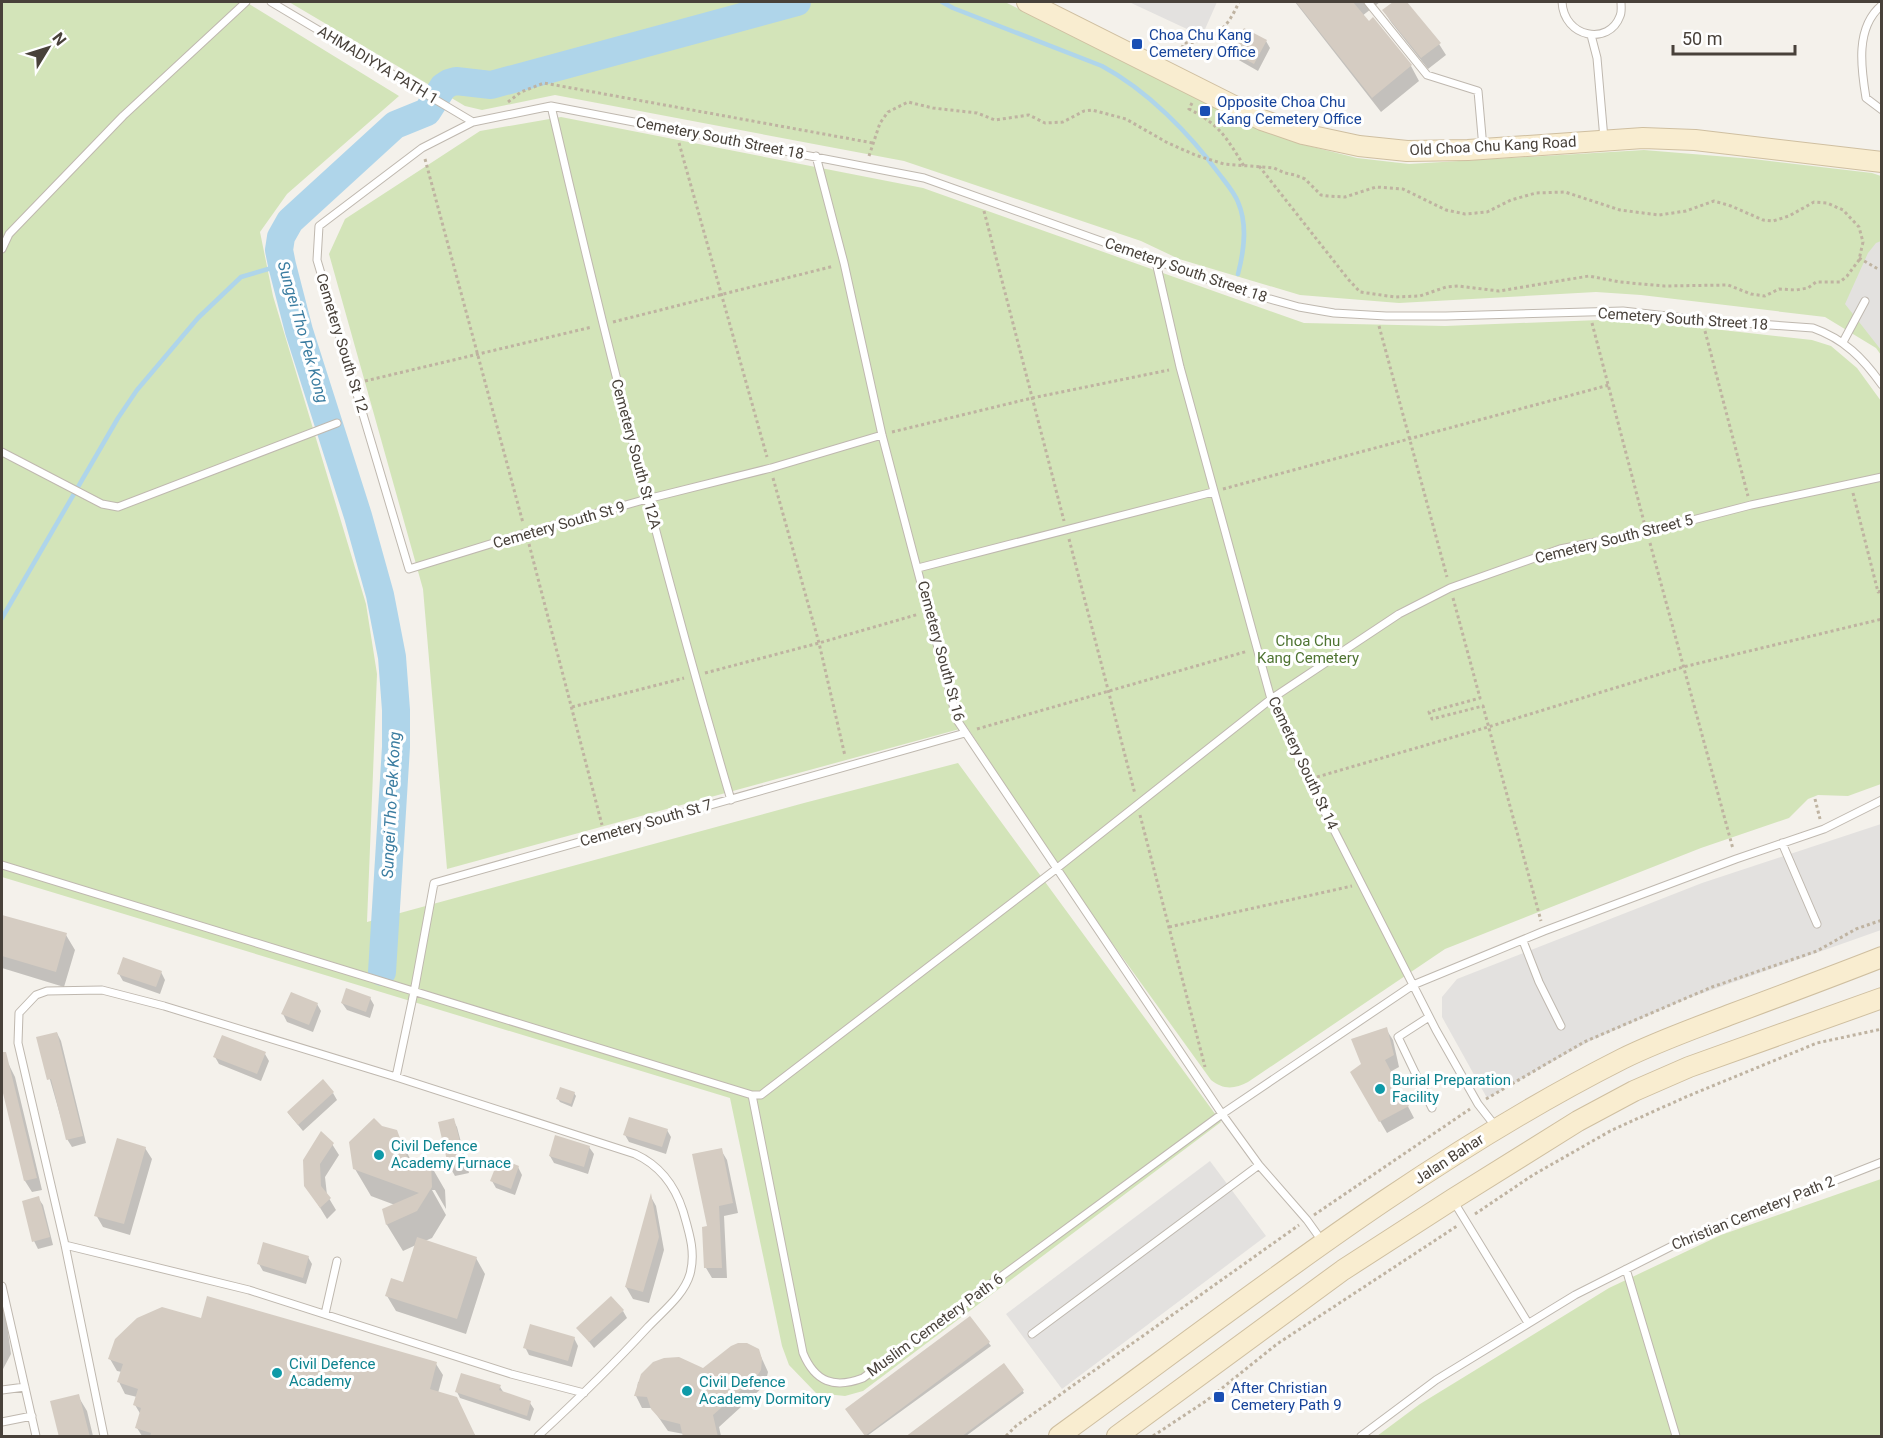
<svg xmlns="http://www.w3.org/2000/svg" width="1883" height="1438" viewBox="0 0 1883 1438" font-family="Roboto,sans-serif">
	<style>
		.green { fill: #d3e4b9 }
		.parking { fill: #e3e1df }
		.shadow { fill: #0003 }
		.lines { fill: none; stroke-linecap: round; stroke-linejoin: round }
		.stream { stroke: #afd5ea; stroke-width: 4.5 }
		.river { stroke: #afd5ea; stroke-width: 28 }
		.building { fill: #d5ccc2 }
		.lane-casing { stroke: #bfb8af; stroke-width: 9 }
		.secondary-casing { stroke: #cfbfa0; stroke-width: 22 }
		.path { stroke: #bfb3a1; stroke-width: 3; stroke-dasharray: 3 3; stroke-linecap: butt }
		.lane { stroke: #fff; stroke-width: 7 }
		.secondary { stroke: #f9edd0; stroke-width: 20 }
		.transit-dot { fill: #1a4fb4; stroke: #fff; stroke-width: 2 }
		.culture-dot { fill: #0f9aa8; stroke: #fff; stroke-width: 2 }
		.labels { text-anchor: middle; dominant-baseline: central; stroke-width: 6; stroke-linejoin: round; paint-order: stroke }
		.transit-label { font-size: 15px; fill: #164399; stroke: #fff; text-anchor: start }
		.street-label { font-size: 15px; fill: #48413a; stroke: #fff }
		.park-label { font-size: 15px; fill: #4f7432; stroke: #fff }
		.culture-label { font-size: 15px; fill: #0d838f; stroke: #fff; text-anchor: start }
		.water-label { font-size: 16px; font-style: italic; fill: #3b7da1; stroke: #fff }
	</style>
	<rect width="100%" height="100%" fill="#f4f1eb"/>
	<path class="green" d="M2 2H246L399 96 287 194 260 232 273 296 366 604 377 674 367 922 804 803 958 763 1221 1122 863 1391 845 1396 816 1393 789 1365 782 1346 730 1098 2 877Z
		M289 2H1005L1257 128 1301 144 1357 158 1409 164 1644 150 1753 159 1872 173 1881 176V355L1876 348 1825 317 1641 295 1596 292 1399 303 1300 295 1179 259 1141 241 904 161 555 95 482 110 465 106Z
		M561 117 923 188 1304 323 1445 326 1624 319 1812 340 1831 346 1857 368 1881 401V784L1848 796 1818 795 1808 799 1789 818 1701 848 1445 949 1248 1082C1235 1089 1223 1090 1211 1080L1076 893 967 727 447 869 423 589 329 254 345 219 480 131Z
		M1881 1179V1436H1377L1420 1404 1609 1288 1721 1235Z"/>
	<path class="parking" d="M1129 2H1217L1202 36Z
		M1881 241V350L1845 304 1868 253 1876 243Z
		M1881 824V930L1686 999 1590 1041 1487 1098 1442 1017V997L1457 979 1702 883Z
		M1210 1161 1266 1236 1062 1389 1006 1314Z"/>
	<path class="shadow" d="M1295 2H1380L1362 16 1368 23 1373 20 1411 66 1419 81 1381 112Z
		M1396 2H1405L1439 44 1446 55 1428 69 1391 22 1384 11Z
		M1266 41 1270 48 1258 71 1237 59 1233 52Z
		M2 917 66 935 75 950 64 987 2 968Z
		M161 972 165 980 160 994 123 981 119 974Z
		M370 998 374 1005 370 1018 347 1010 342 1003Z
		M317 1004 321 1011 313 1032 287 1022 283 1014Z
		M1386 1029 1393 1040 1399 1067 1390 1072 1414 1118 1387 1133 1352 1073 1362 1065Z
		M57 1033 61 1041 86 1143 72 1147 67 1139 38 1038Z
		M265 1054 269 1061 261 1081 219 1064 215 1057Z
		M9 1065 15 1077 42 1190 32 1192 25 1181 2 1082V1067Z
		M333 1093 337 1100 303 1131 288 1113Z
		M574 1093 576 1096 572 1107 560 1102 558 1099Z
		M453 1120 457 1127 469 1173 455 1176 451 1169 439 1123Z
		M381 1128 396 1132 414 1166 430 1164 445 1190 446 1209 435 1190H432L446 1215 432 1238 425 1241 476 1258 485 1274 466 1334 396 1311 387 1296 404 1284 416 1245 403 1251 387 1225 384 1209 395 1205 371 1196 355 1169Z
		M667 1130 671 1137 666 1154 629 1142 625 1135Z
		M332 1144 339 1155 325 1177 327 1195 336 1210 327 1219 306 1185Z
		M589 1147 594 1154 588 1174 554 1163 550 1156Z
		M145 1148 152 1159 130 1235 103 1227 96 1215Z
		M721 1150 727 1160 738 1213 724 1216 727 1278H712L706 1268 709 1228Z
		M518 1167 522 1175 515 1195 496 1188 492 1181Z
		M651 1197 656 1206 664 1250 649 1303 633 1299 626 1287Z
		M38 1198 43 1205 53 1245 38 1249 34 1241Z
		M308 1257 312 1264 306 1284 263 1271 259 1264Z
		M2 1288 11 1354 2 1371Z
		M623 1311 627 1318 594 1348 578 1328Z
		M970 1318 991 1346 867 1436 849 1412Z
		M202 1320 436 1364 443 1375 438 1393 476 1436H142L137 1428 141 1415 135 1405 137 1397 125 1394 119 1382 122 1372 117 1371 110 1359Z
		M574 1338 578 1346 572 1367 529 1355 525 1347Z
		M758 1350 768 1372 765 1385 719 1427 721 1436H684V1434L668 1431 652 1408H642L636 1396 638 1382 703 1370Z
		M500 1387 504 1393 530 1403 534 1409 530 1421 460 1398 457 1392Z
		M1022 1390 1024 1393 966 1436H908Z
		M78 1396 87 1411 93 1436H61Z"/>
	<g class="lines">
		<path class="stream" d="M942 2 953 8 1102 66C1147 90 1190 134 1220 175 1226 183 1234 192 1238 202 1248 225 1244 251 1238 274
			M2 618 118 418 137 390 198 318 241 277 282 265"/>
		<path class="river" d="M382 972 396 747V710L392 657 380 595 358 516 299 331 282 265 279 250 281 237 290 221 395 125 427 112 443 87 449 83 456 81 491 85 797 2"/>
	</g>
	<path class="building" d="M1296 2H1353L1369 21 1373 17 1412 65 1372 98Z
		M1393 2H1407L1441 43 1421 58 1382 10Z
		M1244 28 1267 40 1254 64 1231 52Z
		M2 915 67 933 56 972 2 956Z
		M123 957 162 971 156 987 117 974Z
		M346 988 371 997 366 1012 341 1003Z
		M291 992 318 1003 309 1025 281 1014Z
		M1387 1027 1394 1055 1385 1060 1409 1106 1379 1122 1350 1072 1361 1064 1351 1039Z
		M57 1032 83 1136 66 1140 51 1079 47 1080 36 1037Z
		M222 1035 266 1052 257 1074 213 1057Z
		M2 1052H6L37 1178 24 1181 2 1089Z
		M323 1079 334 1092 298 1125 287 1112Z
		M560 1087 575 1092 571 1104 556 1099Z
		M629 1117 668 1129 662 1147 623 1135Z
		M374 1118 382 1126 397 1130 410 1165 431 1162 432 1187 417 1211 386 1225 382 1209 419 1193 353 1169 349 1142Z
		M454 1118 466 1165 449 1169 438 1122Z
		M321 1131 334 1143 320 1164 321 1186 331 1198 320 1208 304 1186 303 1160Z
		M555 1135 590 1146 584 1167 549 1156Z
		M117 1138 146 1147 124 1224 94 1216Z
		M722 1148 733 1203 719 1206 722 1268H704L702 1227 707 1226 692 1154Z
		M499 1158 519 1166 511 1189 490 1181Z
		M651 1193 659 1237 643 1292 625 1287Z
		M39 1196 50 1237 32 1242 22 1201Z
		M417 1237 477 1257 457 1319 385 1296 391 1278 403 1282Z
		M263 1242 309 1256 303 1278 257 1264Z
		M207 1296 437 1362 430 1389 457 1397 476 1437H150L151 1433 135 1428 141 1408 133 1405 138 1389 117 1382 123 1364 108 1359 115 1339 137 1318 162 1307 201 1318Z
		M611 1296 624 1310 589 1342 576 1328Z
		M970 1316 990 1342 865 1436 845 1409Z
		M530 1324 575 1337 568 1361 523 1348Z
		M738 1343H747L759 1349 762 1359 761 1370 757 1376 713 1415 718 1437H683L680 1424 660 1419 651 1409 647 1397 634 1396 641 1374 653 1362 664 1358 679 1357 703 1368 731 1346Z
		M1004 1363 1024 1390 961 1437H905Z
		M461 1373 501 1385 499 1390 531 1401 527 1416 455 1392Z
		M79 1394 90 1437H59L50 1401Z"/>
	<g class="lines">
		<defs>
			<path id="lane" d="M271 2 473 122 551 106 924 178 1241 291 1299 307 1334 313 1386 316H1446L1623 311 1702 320 1813 328C1844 339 1863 358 1882 385
				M1368 2 1427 75 1478 91 1483 148
				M1562 2C1564 38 1609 46 1620 16 1622 12 1621 6 1621 2
				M1882 5C1855 27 1861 68 1866 98L1882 110
				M1591 35 1597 58 1604 139
				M551 106C605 339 663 570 731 800
				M473 122 422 148 319 226 317 260 409 569 526 533 647 499 771 468 882 435
				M816 156 844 263 882 435 957 720 1222 1114 1259 1165 1307 1220 1322 1241
				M2 249 9 234 123 116 246 2
				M1156 262 1180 367 1271 699 1308 779 1436 1030 1478 1104 1496 1127
				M1843 342 1865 301
				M2 452 102 504 118 507 337 423
				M918 568 1213 492
				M1782 843 1817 924
				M2 865 752 1095H761L1056 869 1271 699 1399 614 1450 588 1560 549 1646 532 1751 505 1882 477
				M1523 941 1539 982 1561 1026
				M1429 1017 1398 1037 1432 1108
				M396 1077 414 992 434 883 965 733
				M752 1095 803 1353C815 1382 834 1389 863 1378L1222 1114 1413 985 1544 931 1736 859 1824 829 1882 800
				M1454 1202 1528 1323
				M65 1245 249 1290 511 1374 584 1393
				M1626 1269 1676 1436
				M2 1286 36 1436
				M325 1314 337 1261
				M1032 1334 1259 1165
				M2 1390 25 1387
				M2 1422 32 1416
				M104 1436 65 1245 18 1043 19 1013 36 995 47 991 102 990 164 1006 396 1077 635 1154C659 1165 675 1186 683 1211 689 1232 696 1252 690 1274 684 1295 663 1311 648 1327 613 1365 576 1401 538 1436
				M1361 1436 1436 1380 1575 1295 1684 1240 1882 1162"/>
			<path id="secondary" d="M1027 2 1262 120 1303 134 1359 146 1407 151 1468 150 1643 138 1695 140 1882 162
				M1059 1436C1241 1304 1420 1161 1622 1059 1656 1042 1693 1029 1729 1015 1780 996 1831 977 1882 957
				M1117 1436 1343 1270 1453 1199 1578 1121 1634 1091 1689 1067 1882 998"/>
		</defs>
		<use href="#lane" class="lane-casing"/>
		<use href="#secondary" class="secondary-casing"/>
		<path class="path" d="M1177 59 1184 43C1214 42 1227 29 1239 2
			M508 102 521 92 544 83 873 143
			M1192 103 1189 109C1220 125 1226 137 1244 166
			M679 143 767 457
			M869 156 880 123 888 112 908 102 933 108 977 113 995 120 1029 115 1045 123 1063 122 1084 111 1092 110 1126 119 1166 142 1195 155 1224 164 1274 168 1285 173 1295 175 1305 179 1321 195 1328 196 1345 197 1376 187 1403 189 1446 210 1465 214 1487 212 1511 200 1536 193 1565 192 1620 210 1659 215 1686 211 1714 201 1731 206 1763 220 1773 221 1789 216 1814 202 1827 203 1843 210 1859 227 1863 242 1859 260 1847 276 1840 282H1816L1808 288 1796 290 1779 289 1765 296 1751 294 1728 285 1664 286 1620 282 1589 276 1499 291 1458 286 1446 287 1420 296 1395 297 1360 292 1348 279 1259 166
			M425 159 523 523
			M984 211 1064 521
			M1859 258 1878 269
			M613 322 834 266
			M1592 323 1644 522
			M1379 326 1447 577
			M1705 331 1748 496
			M365 381 592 327
			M892 432 1032 398 1169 370
			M773 478 819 643 845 756
			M1223 489 1609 385
			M1853 493 1878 592 1882 591
			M1069 539 1135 794
			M1650 543 1733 849
			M529 544 602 825
			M1453 598 1480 698 1429 712 1432 719 1483 706 1541 921
			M1882 598V604
			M705 673 819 643 919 614
			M572 707 684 678
			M977 729 1248 651
			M1317 777 1488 727 1683 667 1882 619
			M1815 799 1820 819
			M1140 815 1205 1067
			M1169 927 1352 886
			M1486 1099 1584 1042 1712 987 1817 951 1856 929 1882 920
			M1475 1214 1533 1175 1612 1130 1688 1096 1817 1043 1882 1029
			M1314 1215 1470 1109
			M1006 1436 1016 1426 1299 1225
			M1153 1436 1206 1401 1277 1344 1457 1226"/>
		<use href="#lane" class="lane"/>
		<use href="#secondary" class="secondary"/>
	</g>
	<g class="transit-dot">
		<rect x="1131" y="38" width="12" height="12" rx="3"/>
		<rect x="1199" y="105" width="12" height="12" rx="3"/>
		<rect x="1213" y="1391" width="12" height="12" rx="3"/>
	</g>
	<g class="culture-dot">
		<circle cx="1380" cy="1089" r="6"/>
		<circle cx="379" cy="1155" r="6"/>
		<circle cx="277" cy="1373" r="6"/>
		<circle cx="687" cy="1391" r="6"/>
	</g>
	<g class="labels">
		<g class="transit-label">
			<text x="1149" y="35">Choa Chu Kang<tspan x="1149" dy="17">Cemetery Office</tspan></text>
			<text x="1217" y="102">Opposite Choa Chu<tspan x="1217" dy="17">Kang Cemetery Office</tspan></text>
			<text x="1231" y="1388">After Christian<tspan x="1231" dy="17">Cemetery Path 9</tspan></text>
		</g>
		<g class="street-label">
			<text transform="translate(378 65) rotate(31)">AHMADIYYA PATH 1</text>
			<text transform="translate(720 138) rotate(11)">Cemetery South Street 18</text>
			<text transform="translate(1493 146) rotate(-3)">Old Choa Chu Kang Road</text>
			<text transform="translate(1186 270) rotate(19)">Cemetery South Street 18</text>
			<text transform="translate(1683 319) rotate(4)">Cemetery South Street 18</text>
			<text transform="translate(342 343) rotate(73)">Cemetery South St 12</text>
			<text transform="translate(636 454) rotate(75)">Cemetery South St 12A</text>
			<text transform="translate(559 525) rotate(-16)">Cemetery South St 9</text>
			<text transform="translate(1614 539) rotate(-14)">Cemetery South Street 5</text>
			<text transform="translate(941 651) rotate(75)">Cemetery South St 16</text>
			<text transform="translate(1303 763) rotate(65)">Cemetery South St 14</text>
			<text transform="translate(646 823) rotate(-16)">Cemetery South St 7</text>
			<text transform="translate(1449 1159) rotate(-33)">Jalan Bahar</text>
			<text transform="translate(1753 1213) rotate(-22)">Christian Cemetery Path 2</text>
			<text transform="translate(935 1325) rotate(-36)">Muslim Cemetery Path 6</text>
		</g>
		<g class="park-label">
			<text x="1308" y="641">Choa Chu<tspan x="1308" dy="17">Kang Cemetery</tspan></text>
		</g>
		<g class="culture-label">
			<text x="1392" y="1080">Burial Preparation<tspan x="1392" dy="17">Facility</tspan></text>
			<text x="391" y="1146">Civil Defence<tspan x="391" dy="17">Academy Furnace</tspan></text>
			<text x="289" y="1364">Civil Defence<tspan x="289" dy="17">Academy</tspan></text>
			<text x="699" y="1382">Civil Defence<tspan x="699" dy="17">Academy Dormitory</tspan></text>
		</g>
		<g class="water-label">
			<text transform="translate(303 332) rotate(74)">Sungei Tho Pek Kong</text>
			<text transform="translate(391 805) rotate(-87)">Sungei Tho Pek Kong</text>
		</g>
	</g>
	<rect width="1883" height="1438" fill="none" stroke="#48413a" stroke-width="6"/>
	<g transform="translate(48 48) rotate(52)" stroke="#ffffff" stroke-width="4.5" paint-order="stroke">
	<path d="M0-4.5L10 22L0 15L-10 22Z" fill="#48413a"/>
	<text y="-9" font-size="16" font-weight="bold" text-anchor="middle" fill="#48413a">N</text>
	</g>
	<path d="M1673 45v9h122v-9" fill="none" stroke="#48413a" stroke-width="3"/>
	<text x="1682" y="45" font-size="18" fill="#48413a" stroke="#ffffff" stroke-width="4.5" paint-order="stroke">50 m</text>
</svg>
